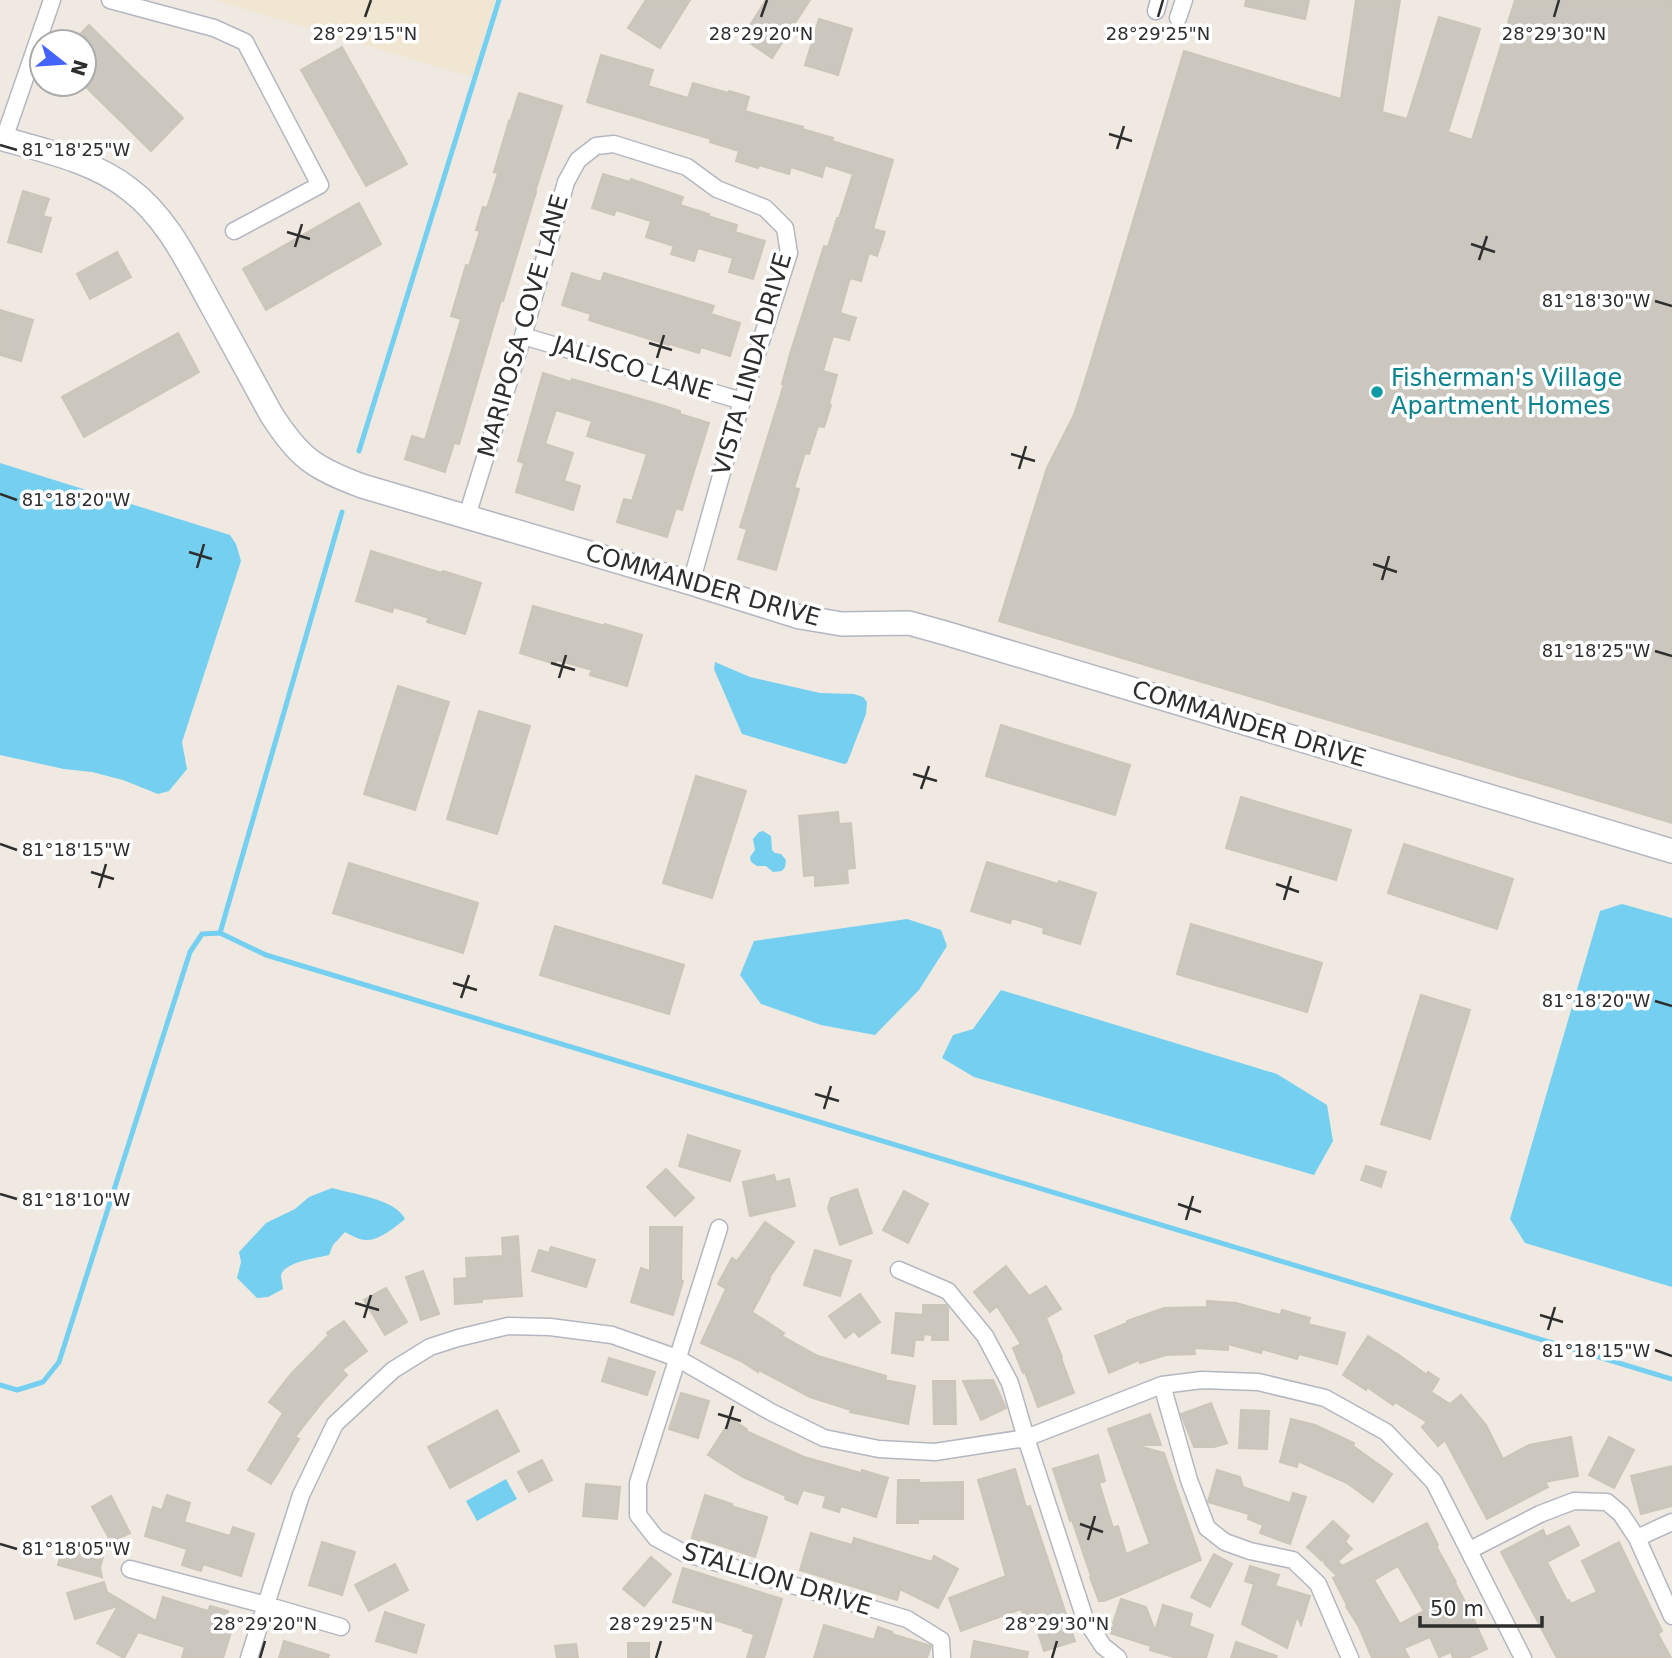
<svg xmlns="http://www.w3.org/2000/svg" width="1672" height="1658" viewBox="0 0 1672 1658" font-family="'DejaVu Sans',sans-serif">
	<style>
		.education { fill: #f0e6d1 }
		.water { fill: #75cff0 }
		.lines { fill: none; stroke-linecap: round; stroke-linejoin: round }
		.stream { stroke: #75cff0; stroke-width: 5 }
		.building { fill: #cbc7bf; stroke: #cbc5ba; stroke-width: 2; fill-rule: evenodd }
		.street-casing { stroke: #b4b7c1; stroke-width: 19 }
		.secondary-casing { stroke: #b4b7c1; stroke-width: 26 }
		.street { stroke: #fff; stroke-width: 16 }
		.secondary { stroke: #fff; stroke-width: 23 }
		.ticks { fill: none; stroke: #2e2e2e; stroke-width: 2.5 }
		.culture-dot { fill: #0f9aa8; stroke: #fff; stroke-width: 2.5 }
		.labels { text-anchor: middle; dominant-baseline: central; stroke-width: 7; stroke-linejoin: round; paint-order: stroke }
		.street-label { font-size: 24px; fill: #2e2e2e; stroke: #fff }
		.culture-label { font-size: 24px; fill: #0d838f; stroke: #fff; text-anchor: start }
		.ticks-label { font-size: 18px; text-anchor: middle; fill: #2e2e2e; stroke: #fff; stroke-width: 7; stroke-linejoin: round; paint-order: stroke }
	</style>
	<rect width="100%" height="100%" fill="#efe9e1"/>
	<path class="education" d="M214 0H495L472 77Z"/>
	<path class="water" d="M0 463 230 535 236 544 241 561 182 742 187 769 169 791 158 794 123 780 92 772 64 769 0 755Z
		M715 662 750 677 820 693 854 694 863 697 867 702 866 714 847 763 844 764 742 734 714 669Z
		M763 831 771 836 772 850 775 853 781 854 786 860 785 867 782 871 773 872 766 866H757L751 862 750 857 755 850 753 839 759 832Z
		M1622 904 1672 918V1287L1525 1243 1510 1219 1600 911Z
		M907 919 941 930 947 946 919 990 875 1035 821 1025 761 1004 740 975 754 941Z
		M1001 990 1277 1074 1327 1105 1333 1141 1314 1175 974 1077 942 1058 953 1035 973 1029Z
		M332 1188C352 1194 396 1199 405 1219 395 1227 381 1239 368 1240 360 1241 351 1235 345 1232L333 1245 329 1255C317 1258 283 1262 281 1276 281 1278 283 1287 283 1289L268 1297 257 1298 237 1278 241 1262 239 1252 266 1223 295 1209 309 1197Z
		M506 1479 517 1499 477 1521 466 1501Z"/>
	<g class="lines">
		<path class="stream" d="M359 451 499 0
			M220 933 342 512
			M0 1385 17 1390 43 1382 59 1362 190 952 202 934 220 933 266 955 1672 1379"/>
	</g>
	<path class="building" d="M646 0H690L660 48 628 28Z
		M766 0H810L772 58 742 38Z
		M1246 0H1309L1305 19 1245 6Z
		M1356 0H1400L1382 112 1407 119 1439 17 1480 29 1448 132 1472 140 1515 0H1672V823L999 621 1047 468 1074 415 1089 368 1184 51 1341 99Z
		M819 19 852 29 838 75 805 65Z
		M89 25 183 118 151 151 84 85V42H73Z
		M342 47 407 164 366 186 301 70Z
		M601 55 653 70 648 86 688 98 693 83 728 93 729 91 749 97 745 111 803 127 802 129 833 138 832 141 893 160 873 229 885 232 877 256 869 253 861 281 850 278 840 313 856 318 849 340 833 336 823 371 837 375 829 404 831 405 824 427 818 426 809 454 805 453 794 488 799 489 776 570 738 559 747 529 740 527 784 384H782L790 354 824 246 828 247 837 218H839L853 174 825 165 822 177 791 167 789 174 759 165 758 168 736 161 739 151 710 142 711 139 587 102Z
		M519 93 562 106 535 192H536L503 301 501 300 459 444 454 443 445 472 405 459 412 436 425 440 461 319 451 316 466 265 469 266 480 231 476 230 483 207 487 208 498 173 494 172 509 121 510 122Z
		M603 174 630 182 631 179 683 197 680 205 709 214 708 216 737 225 735 232 765 241 753 279 729 272 733 258 698 248 694 261 671 254 674 246 646 237 651 221 616 210 614 215 592 208Z
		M23 191 49 199 43 216 51 218 41 252 8 242Z
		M359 203 381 244 266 310 243 269Z
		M117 252 131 277 90 299 77 274Z
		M572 273 601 282 604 273 714 306 711 314 740 323 730 356 701 347 699 353 670 344 669 345 589 320 591 314 562 305Z
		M0 310 33 320 21 361 0 355Z
		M178 333 199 372 84 437 62 397Z
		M543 373 571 382 572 379 658 404 680 411V414L709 423 682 510 676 508 667 537 617 522 624 499 632 501 647 454 587 436 592 421 556 410 545 444 573 453 564 481 580 486 573 510 516 492 524 463 518 461Z
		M371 551 442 573 443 571 481 583 465 634 427 622 429 618 394 607 392 612 356 601Z
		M533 606 605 626V624L642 635 627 686 590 675 592 670 557 660 555 664 520 653Z
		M398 686 449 702 415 810 364 794Z
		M479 711 530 726 497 834 447 819Z
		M1001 725 1130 765 1115 815 986 776Z
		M696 776 746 791 712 898 663 883Z
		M1241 797 1351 830 1336 880 1226 848Z
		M838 812 839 824 851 823 855 868 847 869 848 883 815 886V875L804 876 799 816Z
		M1404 844 1513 879 1497 929 1388 893Z
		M987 862 1058 884 1059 881 1096 893 1080 944 1043 933 1044 928 1012 918 1010 923 971 911Z
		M349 863 478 903 463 953 333 913Z
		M1191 924 1322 963 1307 1012 1177 974Z
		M555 926 684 965 669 1014 540 975Z
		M1421 995 1470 1010 1430 1139 1381 1124Z
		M688 1135 740 1151 730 1181 679 1166Z
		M1366 1166 1386 1172 1381 1187 1361 1180Z
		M666 1169 694 1198 675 1216 647 1187Z
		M774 1175 776 1182 789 1179 795 1206 750 1216 743 1182Z
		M857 1189 872 1233 840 1245 828 1208 831 1198Z
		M904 1191 928 1204 908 1243 883 1230Z
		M765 1222 794 1242 769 1278 770 1279 752 1312 784 1333 782 1336 818 1356 886 1376 885 1380 915 1386 908 1424 850 1412 851 1410 810 1397 759 1370 758 1372 741 1361 701 1343 726 1289 718 1284 732 1258 737 1261Z
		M650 1227H682L681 1281H683L673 1315 631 1302 641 1268 650 1271Z
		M518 1236 522 1296 482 1299V1302L455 1304 454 1279 467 1278 466 1258 503 1256 502 1238Z
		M551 1247 595 1260 586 1287 532 1271 539 1250 549 1253Z
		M815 1250 851 1261 840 1296 804 1285Z
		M1006 1266 1029 1296 1046 1286 1061 1309 1046 1318 1062 1357 1061 1358 1074 1393 1038 1407 1025 1372 1023 1373 1013 1348 1021 1344 997 1306 990 1312 974 1292Z
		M423 1271 439 1314 421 1320 406 1277Z
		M386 1288 407 1322 385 1335 364 1300Z
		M860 1294 880 1322 859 1337 854 1331 845 1338 829 1316Z
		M1207 1301 1236 1303 1280 1315 1282 1310 1310 1318 1308 1324 1345 1333 1337 1364 1299 1354 1297 1359 1262 1349 1261 1353 1228 1344V1350L1194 1348 1195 1354 1166 1355 1140 1363 1139 1360 1109 1373 1095 1336 1127 1323V1321L1164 1308 1207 1307Z
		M923 1305H946L948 1308V1340H932V1335L924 1334 923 1340H915L913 1356 892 1353 896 1313 923 1315Z
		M344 1321 367 1351 342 1370 347 1375 324 1400 295 1437 299 1439 271 1484 248 1470 283 1413 269 1402 291 1374 329 1335 327 1333Z
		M1368 1336 1399 1355 1427 1375 1428 1372 1439 1379 1431 1392 1450 1404 1461 1395 1486 1425 1503 1459 1529 1445 1571 1437 1578 1476 1545 1482 1548 1487 1487 1519 1445 1440 1438 1446 1422 1427 1427 1422 1395 1402 1393 1405 1367 1387 1366 1390 1343 1375Z
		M609 1358 655 1372 647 1395 602 1381Z
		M993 1380 1006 1408 981 1420 963 1381Z
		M933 1381H955L956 1424H934Z
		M681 1393 709 1401 698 1438 669 1429Z
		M1211 1403 1227 1443 1214 1447H1194L1181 1414Z
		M497 1410 519 1451 450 1488 428 1447Z
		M1241 1410 1269 1411 1267 1449 1239 1448Z
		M1150 1414 1161 1445H1142V1447L1164 1453 1201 1560 1124 1593 1104 1601H1099L1090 1577 1091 1576 1072 1520 1070 1521 1053 1469 1098 1455 1105 1481 1099 1483 1113 1528 1118 1526 1126 1554 1150 1544 1108 1429Z
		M731 1419 747 1429 746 1431 804 1457 861 1473 862 1470 888 1478 876 1517 841 1506 839 1512 823 1507 826 1496 803 1490 797 1504 785 1499 786 1496 743 1477 708 1455Z
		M1291 1419 1315 1425 1354 1443 1353 1446 1392 1474 1373 1502 1347 1483 1298 1461 1297 1467 1280 1462Z
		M1609 1437 1634 1450 1614 1488 1589 1475Z
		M542 1460 552 1480 529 1492 518 1472Z
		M1672 1466V1506L1641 1514 1631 1476Z
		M1015 1469 1026 1507 1030 1506 1068 1620H1065L1070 1627 1075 1641 1044 1651 1032 1614 1024 1617 1021 1609 961 1631 949 1598 1006 1576 978 1480Z
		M1217 1470 1240 1477 1243 1487 1290 1503 1293 1493 1306 1497 1290 1544 1260 1533 1263 1525 1248 1519 1249 1514 1208 1502Z
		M898 1480H919V1483L963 1482V1519H918V1523H897Z
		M586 1484 620 1487 617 1519 583 1516Z
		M167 1495 190 1503 184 1522 230 1536 233 1527 254 1534 241 1576 203 1564 201 1571 182 1565 187 1549 145 1536 153 1507 162 1510Z
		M705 1495 732 1504 731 1506 767 1517 755 1557 701 1539 695 1545 690 1544Z
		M111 1496 130 1533 111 1542 92 1507Z
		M1333 1521 1349 1536 1345 1542 1352 1549 1338 1561 1342 1566 1427 1523 1438 1545 1436 1546 1456 1582 1455 1583 1471 1613 1487 1649 1467 1658H1453L1451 1652 1439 1657 1430 1637 1404 1648 1409 1658H1372L1359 1627 1347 1608 1349 1609 1333 1578 1337 1576 1325 1564 1322 1558 1321 1560 1307 1547ZM1398 1566 1424 1611 1400 1624 1374 1580Z
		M1569 1526 1579 1545 1547 1562 1567 1601 1569 1600 1571 1604 1597 1592 1582 1561 1619 1542 1662 1631 1658 1634 1671 1658H1557L1501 1552 1543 1530 1546 1537Z
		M811 1533 852 1545 854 1538 932 1562 934 1556 958 1569 938 1608 900 1589 897 1600 800 1570Z
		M322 1542 355 1552 342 1595 309 1585Z
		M63 1546 103 1557 100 1568 102 1577 58 1565Z
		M1214 1554 1232 1564 1210 1607 1191 1597Z
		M651 1557 671 1574 644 1606 623 1589Z
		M395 1564 408 1590 369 1611 355 1585Z
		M1250 1566 1279 1575 1275 1586 1310 1596 1301 1625 1297 1616 1287 1648 1242 1624 1254 1584 1245 1581Z
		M683 1568 782 1599 764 1658H747L754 1634 743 1631 744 1629 708 1618 709 1613 673 1602Z
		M104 1582 107 1592 156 1621 163 1597 208 1611 210 1606 228 1611 225 1623 233 1626 223 1658H182L185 1647 138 1632 124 1658 97 1643 118 1606 75 1619 67 1593Z
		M1121 1599 1146 1607 1155 1631 1163 1605 1192 1614 1189 1626 1213 1635 1206 1658H1177L1150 1650 1151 1646 1107 1632 1114 1626 1113 1623Z
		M385 1612 424 1625 416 1653 376 1641Z
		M824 1625 874 1640 878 1627 892 1632V1634L931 1646 927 1658H814Z
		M284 1641 329 1655 328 1658H279Z
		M974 1641 1028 1652 1027 1658H971Z
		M1236 1642 1277 1656 1276 1658H1231Z
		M628 1643H649V1658H628Z
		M576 1644 578 1658H557L555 1646Z"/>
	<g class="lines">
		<defs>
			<path id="street" d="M110 0 214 28 245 42 320 185 234 231
				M1156 11 1159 0
				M1178 18 1184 0
				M4 139 52 0
				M523 336 742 401
				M467 516 523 336 566 182 578 160 596 146 614 144 687 167 717 189 765 208 785 228 789 253 742 401 691 583
				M719 1228 638 1483V1515L656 1538 684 1553 907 1619 941 1640 942 1658
				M899 1270 948 1291 985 1336 1010 1383 1026 1438 1085 1619 1103 1646 1118 1658
				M1162 1385 1189 1480 1207 1528 1225 1542 1250 1551 1293 1560 1318 1584 1350 1658
				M1637 1538 1672 1522
				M1470 1550 1540 1514 1574 1501 1607 1502 1621 1514 1637 1538 1672 1616
				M130 1569 266 1605 341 1627
				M249 1658 301 1495 335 1424 393 1370 430 1347 458 1338 508 1326 550 1327 612 1335 677 1358 771 1412 824 1438 879 1449 935 1452 1026 1438 1162 1385 1202 1380 1258 1382 1325 1398 1386 1432 1434 1482 1523 1658"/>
			<path id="secondary" d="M0 138C42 150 94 161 129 189 168 218 189 265 212 306 232 342 251 378 271 414 299 458 314 468 362 486L691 583 800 617 842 624 909 623 945 633 1672 851"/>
		</defs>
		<use href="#street" class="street-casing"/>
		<use href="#secondary" class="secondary-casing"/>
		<use href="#street" class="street"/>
		<use href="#secondary" class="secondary"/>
	</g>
	<path class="ticks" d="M365 17 371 0M761 17 767 0M1158 17 1163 0M1554 17 1559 0M1109 134 1132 141M0 145 17 150M1117 149 1124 126M287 232 310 239M1471 244 1495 252M295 247 302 224M1479 260 1487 236M1655 301 1672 306M649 343 672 350M657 358 664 335M1011 454 1035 461M1019 469 1026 446M0 494 17 500M189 552 212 559M1373 564 1397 572M197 568 204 544M1382 580 1389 556M1655 651 1672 656M551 663 575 670M559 678 566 655M913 774 937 781M921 789 929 766M0 844 17 850M91 872 114 879M1276 884 1299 892M99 888 106 864M1284 900 1291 876M453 983 477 990M461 998 469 975M1655 1001 1672 1006M815 1094 839 1101M824 1109 831 1086M0 1194 17 1199M1178 1204 1201 1212M1186 1220 1193 1196M355 1303 379 1310M1540 1315 1563 1322M364 1318 371 1295M1548 1330 1555 1307M1655 1350 1672 1356M718 1414 741 1421M726 1429 733 1406M1080 1524 1103 1532M1088 1540 1095 1516M0 1544 17 1549M260 1658 265 1641M656 1658 661 1641M1052 1658 1057 1641"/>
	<circle class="culture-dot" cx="1377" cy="392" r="7"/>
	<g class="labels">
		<g class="street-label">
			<text transform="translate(523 326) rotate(-74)">MARIPOSA COVE LANE</text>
			<text transform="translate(752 364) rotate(-74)">VISTA LINDA DRIVE</text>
			<text transform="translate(633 368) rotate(17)">JALISCO LANE</text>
			<text transform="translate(703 585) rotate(16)">COMMANDER DRIVE</text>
			<text transform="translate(1249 724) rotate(17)">COMMANDER DRIVE</text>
			<text transform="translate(777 1579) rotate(17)">STALLION DRIVE</text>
		</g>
		<g class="culture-label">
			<text x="1391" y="378">Fisherman's Village<tspan x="1391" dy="28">Apartment Homes</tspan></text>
		</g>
	</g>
	<g class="ticks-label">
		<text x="365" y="40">28°29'15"N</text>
		<text x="761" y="40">28°29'20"N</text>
		<text x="1158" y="40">28°29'25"N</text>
		<text x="1554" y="40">28°29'30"N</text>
		<text x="76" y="156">81°18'25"W</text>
		<text x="1596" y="307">81°18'30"W</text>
		<text x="76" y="506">81°18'20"W</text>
		<text x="1596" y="657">81°18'25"W</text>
		<text x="76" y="856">81°18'15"W</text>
		<text x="1596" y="1007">81°18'20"W</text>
		<text x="76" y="1206">81°18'10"W</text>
		<text x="1596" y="1357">81°18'15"W</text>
		<text x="76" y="1555">81°18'05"W</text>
		<text x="265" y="1630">28°29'20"N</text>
		<text x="661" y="1630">28°29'25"N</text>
		<text x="1057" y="1630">28°29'30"N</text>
	</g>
	<g transform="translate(63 63) rotate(107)"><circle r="33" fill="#ffffff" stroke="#ababab" stroke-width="2"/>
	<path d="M0-5L12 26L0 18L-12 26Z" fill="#4264fb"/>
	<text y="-10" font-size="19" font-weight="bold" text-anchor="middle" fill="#2e2e2e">N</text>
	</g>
	<path d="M1420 1616v10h122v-10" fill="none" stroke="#2e2e2e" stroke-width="3.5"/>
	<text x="1430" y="1616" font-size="21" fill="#2e2e2e" stroke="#ffffff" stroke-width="5" paint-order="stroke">50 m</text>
</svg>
